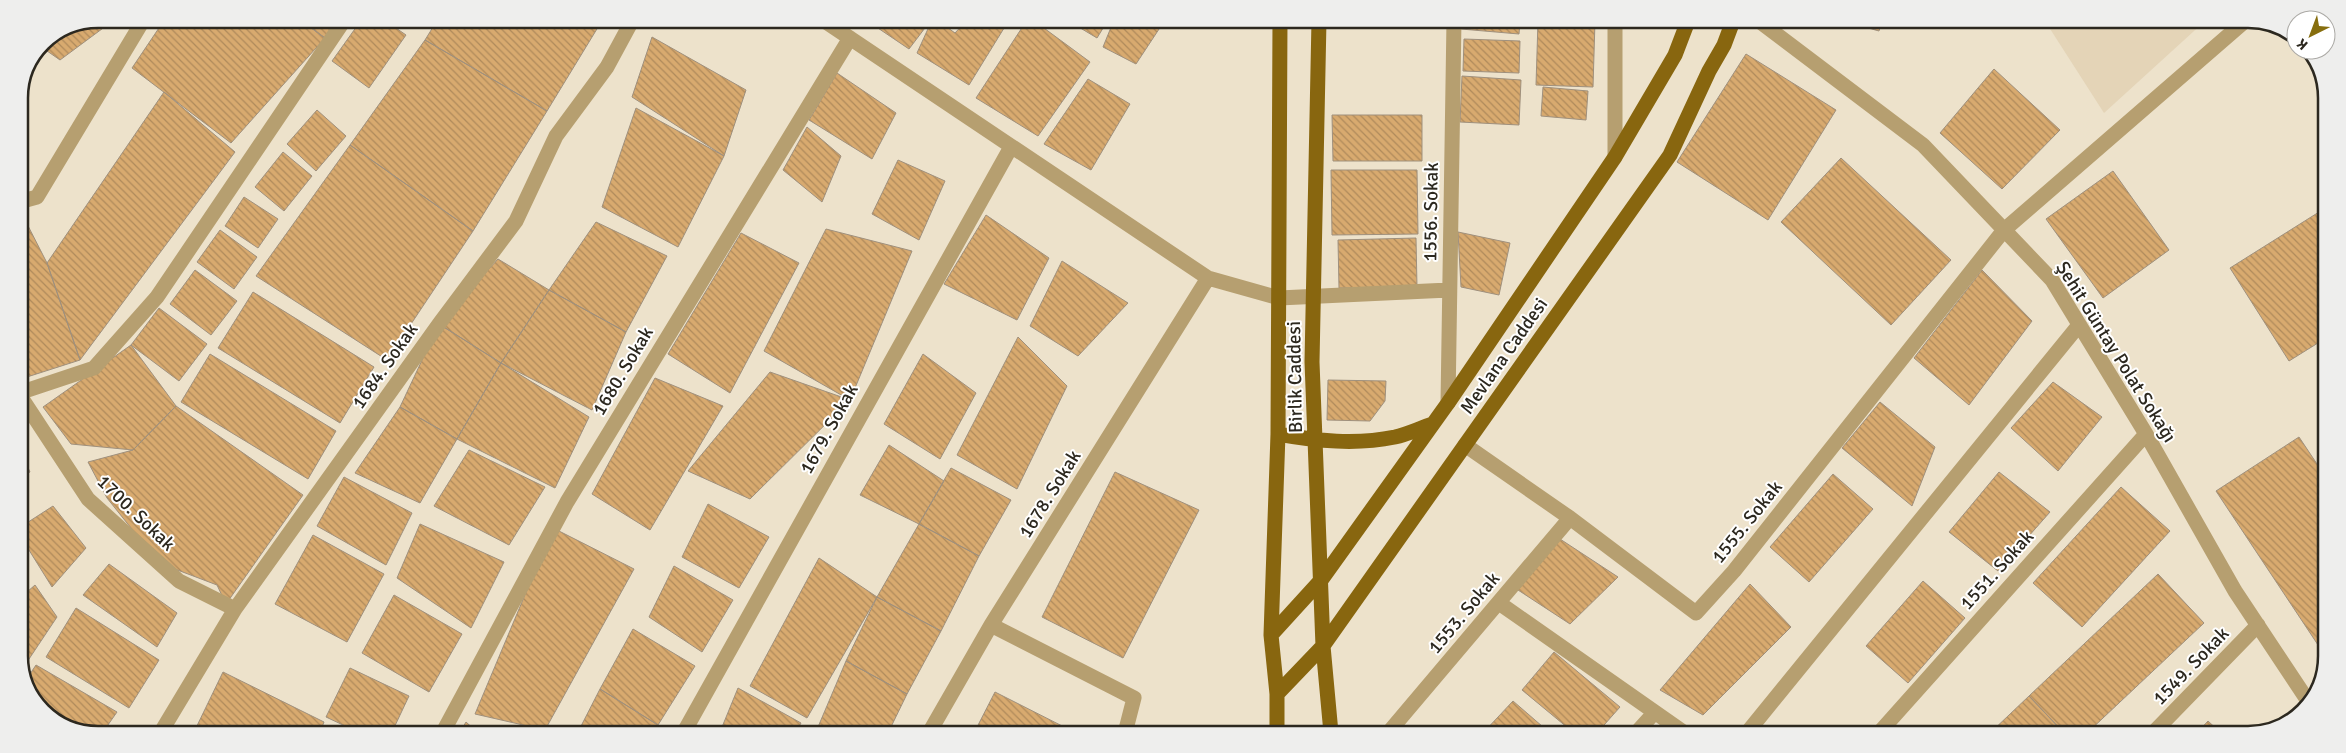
<svg xmlns="http://www.w3.org/2000/svg" width="2346" height="753" viewBox="0 0 2346 753" font-family="Signika,sans-serif">
	<style>
		.built { fill: #e4d4b7 }
		.building { fill: url(#building-back-hatch); stroke: #9f907d }
		.lines { fill: none; stroke-linecap: round; stroke-linejoin: round }
		.minor { stroke: #b69f70; stroke-width: 15 }
		.major { stroke: #88660f; stroke-width: 15 }
		.labels { text-anchor: middle; dominant-baseline: central; stroke-width: 4; stroke-linejoin: round; paint-order: stroke }
		.street-label { font-size: 19px; fill: #2c281f; stroke: #fff }
		.rim { fill: none; stroke: #2c281f; stroke-width: 2.5 }
	</style>
	<defs>
		<pattern id="building-back-hatch" width="6" height="6" patternUnits="userSpaceOnUse" patternTransform="scale(1.25)"><rect width="6" height="6" fill="#d8aa6f"/><path d="M-1 5l2 2M0 0l6 6M5-1l2 2" fill="none" stroke="#af8a5b"/></pattern>
	</defs>
	<rect width="100%" height="100%" fill="#ede2cb"/>
	<path class="built" d="M2045 21H2205L2104 113Z"/>
	<path class="building" d="M97 19 114 20 60 60 40 46 42 42Z
		M165 19H299L325 38 231 143 132 68Z
		M299 19H339L325 38Z
		M362 19H383L406 35 369 88 332 61Z
		M438 19H603L547 111 425 40Z
		M866 20H931L909 49Z
		M932 20H937L955 33 967 20H1009L969 85 917 53Z
		M1027 20H1033L1090 62 1038 136 976 98Z
		M1067 20H1108L1097 38Z
		M1114 20H1165L1136 64 1103 47Z
		M1462 20 1520 21 1519 34 1461 29Z
		M1538 21H1595L1593 87 1536 85Z
		M1843 21H1882L1879 31Z
		M652 37 746 90 724 156 632 97Z
		M1464 39 1520 41 1519 73 1463 71Z
		M425 40 547 111 473 231 350 145Z
		M1746 54 1836 110 1768 220 1677 162Z
		M1994 69 2060 130 2002 189 1940 133Z
		M837 73 896 113 872 159 809 120Z
		M1462 76 1521 80 1519 125 1460 122Z
		M1088 79 1130 104 1091 170 1044 144Z
		M1543 87 1588 91 1586 120 1541 116Z
		M164 92 235 152 80 360 47 263Z
		M636 108 724 156 678 247 602 207Z
		M317 110 346 136 316 171 287 144Z
		M1332 115H1422V161H1333Z
		M807 127 841 156 822 202 783 170Z
		M350 145 473 231 387 360 256 276Z
		M283 152 312 176 284 211 255 187Z
		M1841 158 1951 260 1891 325 1781 222Z
		M898 160 945 181 919 240 872 214Z
		M1331 170H1417L1418 234 1332 235Z
		M2113 171 2169 250 2103 298 2046 219Z
		M244 197 278 219 258 248 225 226Z
		M2327 207 2326 338 2289 361 2230 268Z
		M986 215 1049 258 1017 320 944 284Z
		M23 216 47 263 80 360 27 377 19 360V217Z
		M596 222 667 256 626 332 549 290Z
		M826 229 912 251 850 400 764 351Z
		M220 230 257 257 234 289 197 262Z
		M1458 232 1510 243 1499 295 1461 287Z
		M741 233 799 263 730 393 668 354Z
		M1416 238 1417 287 1339 288 1338 240Z
		M498 259 549 290 501 363 439 324Z
		M1062 261 1128 303 1078 356 1030 326Z
		M195 270 237 301 211 335 170 304Z
		M1982 270 2032 321 1969 405 1914 358Z
		M549 290 626 332 592 410 501 363Z
		M253 292 374 367 340 423 218 348Z
		M159 308 207 344 179 381 131 345Z
		M439 324 501 363 457 439 400 407Z
		M1018 337 1067 386 1017 489 957 455Z
		M131 345 176 406 133 450 71 444 43 407Z
		M210 354 336 431 308 479 181 402Z
		M923 354 976 393 940 459 884 424Z
		M501 363 589 417 555 488 457 439Z
		M770 372 850 400 750 499 688 471Z
		M655 378 723 406 650 530 592 494Z
		M1328 380 1386 381 1385 401 1370 421 1327 420Z
		M2053 382 2102 417 2058 471 2011 428Z
		M1880 402 1935 447 1912 506 1842 448Z
		M176 406 303 495 226 604 217 585 159 563 107 498 88 462 133 450Z
		M400 407 457 439 420 503 355 473Z
		M2299 437 2325 476 2324 654 2216 491Z
		M889 445 944 481 919 524 860 495Z
		M19 449 30 472 19 477Z
		M469 450 545 487 509 545 434 506Z
		M951 468 1011 500 979 556 919 524Z
		M1115 472 1199 510 1123 658 1042 617Z
		M1999 472 2050 512 1998 571 1949 532Z
		M1833 474 1873 509 1809 582 1770 547Z
		M344 477 412 513 386 565 317 526Z
		M2121 487 2170 531 2082 627 2033 583Z
		M708 504 769 537 739 588 682 557Z
		M53 506 86 548 52 587 19 534V528Z
		M420 524 504 562 471 628 397 578Z
		M919 524 979 556 941 631 877 597Z
		M553 528 634 569 545 730 475 714Z
		M313 535 384 574 347 642 275 604Z
		M1560 539 1618 577 1570 624 1518 590Z
		M819 558 877 597 807 718 750 686Z
		M109 564 177 613 157 647 83 595Z
		M674 566 733 600 702 652 649 617Z
		M19 567 26 578 19 583Z
		M2158 574 2204 623 2086 734H2065L2029 696Z
		M1923 581 1965 618 1908 683 1866 646Z
		M1750 584 1791 627 1703 715 1660 690Z
		M35 585 57 617 23 668 19 661V599Z
		M394 595 462 634 429 692 362 653Z
		M877 597 941 631 907 694 846 661Z
		M76 608 159 660 129 708 46 657Z
		M633 629 695 666 658 725 600 689Z
		M1554 652 1620 707 1597 733H1574L1522 690Z
		M846 661 907 694 888 733 828 732 818 727Z
		M36 665 117 712 103 732 77 731 35 704 26 680Z
		M350 668 409 696 392 732H358L326 717Z
		M223 672 324 722 320 732H194Z
		M738 688 801 723 796 732H720Z
		M600 689 658 725 653 732H578Z
		M995 692 1076 733H974Z
		M2029 696 2065 734H1989Z
		M1513 701 1550 733H1483Z
		M2208 721 2222 734H2196Z
		M466 722 477 732H460Z
		M338 726 353 732H335Z"/>
	<g class="lines">
		<path class="minor" d="M823 20 1208 278 1279 298 1449 290
			M1615 21V157
			M1759 21 1923 145 2052 280 2146 434 2235 591 2308 701
			M19 202 37 197 144 19
			M19 393 94 368 157 297 345 19
			M19 394 88 499 179 581 235 609
			M1448 403 1454 20
			M1465 445 1570 518 1696 613 1734 571 2004 230 2245 21
			M1499 603 1686 734
			M991 625 1134 698 1125 733
			M161 732 235 609 439 324 516 221 556 136 607 67 633 19
			M443 732 567 502 850 38
			M684 732 1011 147
			M929 733 991 625 1208 278
			M1388 733 1570 518
			M1636 733 1655 712
			M1746 734 2079 325
			M1878 734 2146 434
			M2152 734 2258 625"/>
		<path class="major" d="M1319 20 1312 362 1323 646 1331 733
			M1278 434C1317 441 1356 445 1395 437 1408 434 1420 428 1433 424
			M1271 635 1322 579 1448 403 1615 157 1675 55 1688 21
			M1277 694 1323 646 1670 155 1709 71 1724 45 1733 21
			M1277 733V694L1271 635 1278 434 1280 20"/>
	</g>
	<g class="labels">
		<g class="street-label">
			<text transform="translate(1431 212) rotate(-89)">1556. Sokak</text>
			<text transform="translate(2116 352) rotate(58)">Şehit Güntay Polat Sokağı</text>
			<text transform="translate(1504 356) rotate(-55)">Mevlana Caddesi</text>
			<text transform="translate(385 366) rotate(-55)">1684. Sokak</text>
			<text transform="translate(623 371) rotate(-59)">1680. Sokak</text>
			<text transform="translate(1295 377) rotate(-91)">Birlik Caddesi</text>
			<text transform="translate(829 429) rotate(-61)">1679. Sokak</text>
			<text transform="translate(1050 494) rotate(-58)">1678. Sokak</text>
			<text transform="translate(136 513) rotate(44)">1700. Sokak</text>
			<text transform="translate(1747 522) rotate(-51)">1555. Sokak</text>
			<text transform="translate(1997 570) rotate(-48)">1551. Sokak</text>
			<text transform="translate(1464 613) rotate(-50)">1553. Sokak</text>
			<text transform="translate(2191 666) rotate(-46)">1549. Sokak</text>
		</g>
	</g>
	<path d="M0 0H2346V753H0ZM98 28H2248A70 70 0 0 1 2318 98V656A70 70 0 0 1 2248 726H98A70 70 0 0 1 28 656V98A70 70 0 0 1 98 28Z" fill="#eeeeed" fill-rule="evenodd"/>
	<path class="rim" d="M98 28H2248A70 70 0 0 1 2318 98V656A70 70 0 0 1 2248 726H98A70 70 0 0 1 28 656V98A70 70 0 0 1 98 28Z"/>
	<g transform="translate(2311 35) rotate(222)"><circle r="24" fill="#ffffff" stroke="#aba9a5"/>
	<path d="M0-4L9 19L0 12L-9 19Z" fill="#876e0e"/>
	<text y="-8" font-size="14" font-weight="bold" text-anchor="middle" fill="#2c281f">K</text>
	</g>
</svg>
